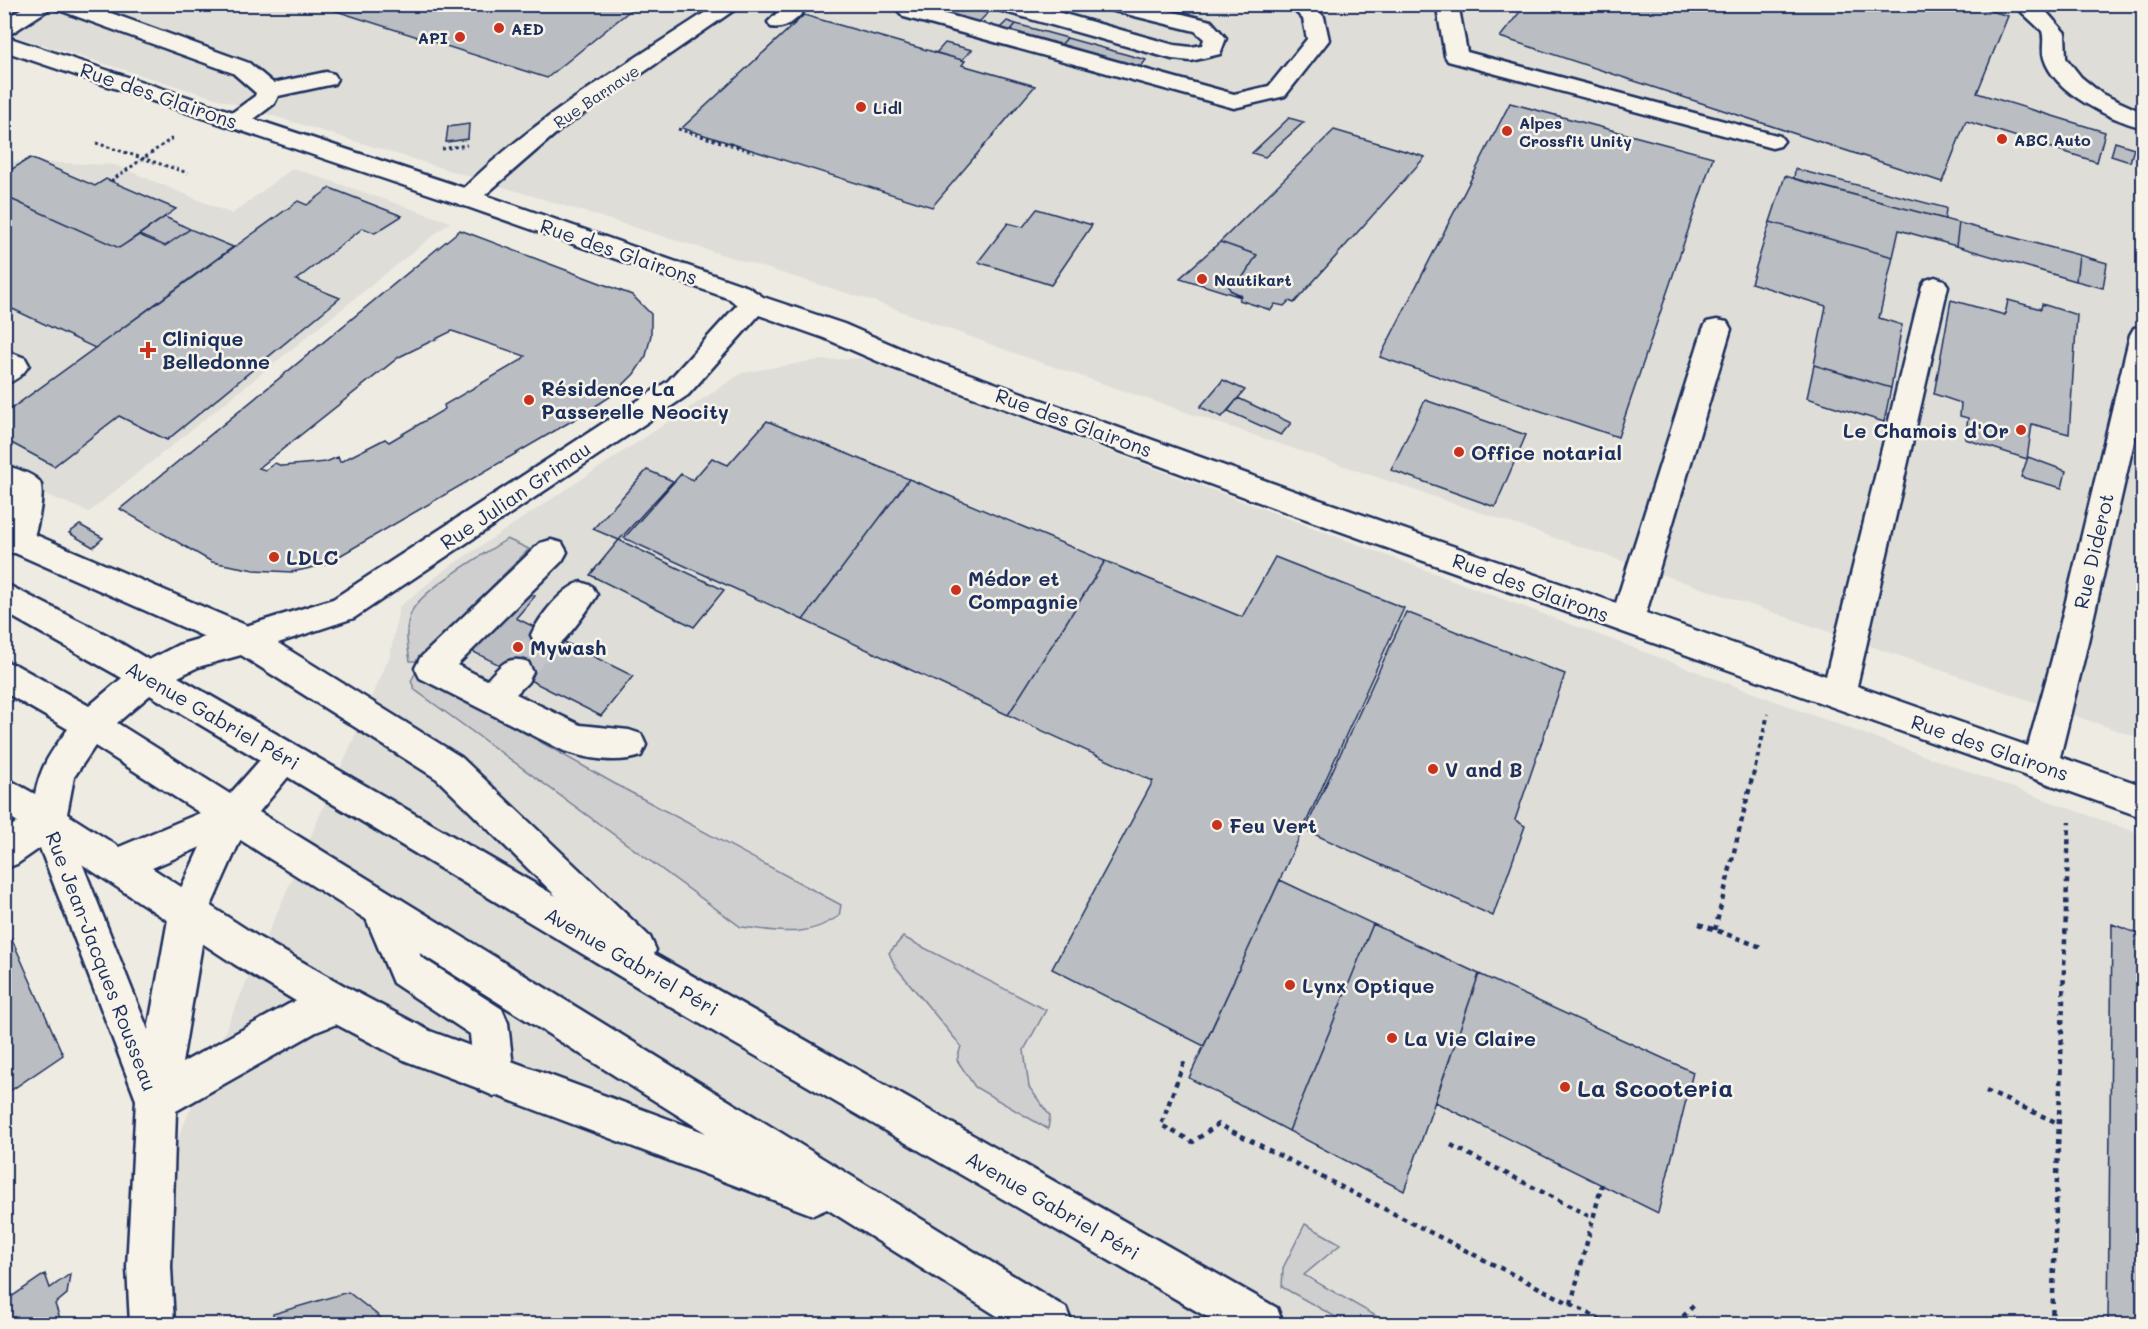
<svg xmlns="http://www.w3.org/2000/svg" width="2148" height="1329" viewBox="0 0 2148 1329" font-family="Mali,sans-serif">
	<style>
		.built { fill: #deddd8 }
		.green { fill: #cfcfcf; stroke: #757f96; stroke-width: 1.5 }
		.building { fill: #babdc2; stroke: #1b2f5e; stroke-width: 1.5; fill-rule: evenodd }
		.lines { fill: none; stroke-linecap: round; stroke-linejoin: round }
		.minor-tunnel { stroke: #c4c5c8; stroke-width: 31; stroke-dasharray: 31 16; stroke-linecap: butt }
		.minor-casing { stroke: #1b2f5e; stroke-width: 5 }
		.major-casing { stroke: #1b2f5e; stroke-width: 5 }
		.path-far2 { stroke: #1b2f5e; stroke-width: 3; stroke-dasharray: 3 3; stroke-linecap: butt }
		.path-far1 { stroke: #1b2f5e; stroke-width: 4; stroke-dasharray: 4.5 4.5; stroke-linecap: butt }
		.path { stroke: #1b2f5e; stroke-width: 4.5; stroke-dasharray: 5 5; stroke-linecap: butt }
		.minor { fill: #f7f3e8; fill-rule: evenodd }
		.major { fill: #f7f3e8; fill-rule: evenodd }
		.poi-dot { fill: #c8321e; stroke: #f7f3e8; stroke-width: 2 }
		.labels { text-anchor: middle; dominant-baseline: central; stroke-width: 5; stroke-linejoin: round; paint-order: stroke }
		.far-poi-label { font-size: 16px; font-weight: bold; fill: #1b2f5e; stroke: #f7f3e8; text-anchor: start }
		.far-street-label { font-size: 16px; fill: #1b2f5e; stroke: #f7f3e8 }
		.street-label { font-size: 20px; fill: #1b2f5e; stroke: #f7f3e8 }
		.poi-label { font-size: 20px; font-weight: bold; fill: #1b2f5e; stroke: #f7f3e8; text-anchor: start }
		.near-poi-label { font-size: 24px; font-weight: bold; fill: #1b2f5e; stroke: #f7f3e8; text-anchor: start }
	</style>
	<rect width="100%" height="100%" fill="#eeebe2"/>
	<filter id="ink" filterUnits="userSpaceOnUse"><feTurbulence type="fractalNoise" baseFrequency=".0167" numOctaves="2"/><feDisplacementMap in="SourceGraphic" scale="12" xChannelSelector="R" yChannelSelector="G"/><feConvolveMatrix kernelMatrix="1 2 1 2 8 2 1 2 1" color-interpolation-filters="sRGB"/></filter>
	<g filter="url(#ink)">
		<path class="built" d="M4 5H2143V739L1022 356 879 303 5 33Z
			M4 161 115 165 232 214 293 168 450 222 89 512 5 478Z
			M861 358 1804 712 2143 835V1324H162L173 1149 390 656 399 607 446 569 742 373 812 361Z"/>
		<path class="green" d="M507 539 529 549 418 661H410C407 643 404 628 412 611 421 590 486 553 507 539Z
			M416 672 617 785 841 905 839 916C805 939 780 931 741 927L415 690 411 681Z
			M903 937 1046 1010 1024 1050 1029 1087 1050 1116 1048 1129 975 1087 957 1060 961 1046 895 966 889 953Z
			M1305 1224 1341 1244 1304 1275 1390 1324H1348L1282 1287 1283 1268Z"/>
		<path class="building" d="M317 4H345L336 11Z
			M345 4H638L547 78 336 11Z
			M931 4H971L969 8 988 13 978 23 927 9Z
			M1526 4H1969L2008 16 1977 93 2105 132 2097 162 1966 121 1942 182 1500 37Z
			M804 15 962 60 965 61 962 65 1035 86 932 207 682 128Z
			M1007 21 1016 24 1009 32 999 29Z
			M1016 24 1067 38 1060 46 1009 32Z
			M1067 38 1146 60 1140 68 1060 46Z
			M945 43 972 50 962 60 936 53Z
			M1510 103 1713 157 1618 437 1380 357Z
			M1289 118 1304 122 1265 157 1252 153Z
			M469 124 468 139 446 142 448 127Z
			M1334 130 1425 157 1294 303 1289 301 1284 306 1275 304 1271 310 1239 300 1241 295 1230 290 1228 283 1233 280H1241L1257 255 1220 242Z
			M2115 142 2134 148 2130 162 2111 156Z
			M30 158 95 186 106 179 176 209 119 248 4 196V174Z
			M1795 169 1946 208 1945 219 1794 179Z
			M1785 176 1959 223 1956 246 1899 230 1893 257 1770 222Z
			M330 188 402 216 375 233 363 228 296 280 340 298 167 440 119 416 54 466 4 439V414L298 201 307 205Z
			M4 196 119 248 139 235 165 246 190 229 233 247 95 348 4 305Z
			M1037 209 1092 225 1051 285 978 262 1008 223 1023 227Z
			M165 217 190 229 165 246 139 235Z
			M1770 222 1893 257 1879 318 1902 325 1891 388 1814 365 1826 306 1751 283Z
			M1959 223 2079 255 2076 281 1956 246Z
			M460 230 632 295 651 314V335L646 356 634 374 613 395 575 419 324 565 292 572 254 570 212 562 120 509ZM452 331 525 356 520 361 444 405 445 409 389 442 385 439 340 462 338 457 326 462 282 466 275 463 265 470 259 468 399 357Z
			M1220 242 1257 255 1241 280H1233L1228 283 1230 290 1241 297 1180 278Z
			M2079 255 2107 263 2103 288 2076 281Z
			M1951 300 2005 315 2008 300 2041 309 2042 304 2077 315 2069 434 2032 424 2027 459 1965 439 1968 418 1960 416 1961 403 1934 394Z
			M1814 365 1891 388 1884 422 1807 398Z
			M1223 380 1245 390 1222 417 1200 407Z
			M1238 398 1291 423 1281 435 1228 411Z
			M1425 400 1526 435 1495 507 1391 470Z
			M767 421 909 479 803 620 624 538 681 474 693 480 712 458 728 465Z
			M2028 457 2066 471 2062 488 2021 477Z
			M647 470 673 481 619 540 593 529Z
			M909 479 1105 561 1008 715 803 620Z
			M80 525 103 538 93 547 69 533Z
			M619 540 724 590 694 627 590 575Z
			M1275 557 1404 608 1204 1046 1052 969 1153 781 1008 715 1105 561 1242 617Z
			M502 580 535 596 516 618 633 676 601 716 446 638Z
			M1406 612 1565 674 1515 820 1525 826 1493 916 1305 830Z
			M1280 880 1373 924 1289 1131 1189 1078Z
			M1373 924 1479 974 1404 1191 1289 1131Z
			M2112 924 2144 936V1324H2108Z
			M11 937 63 1055 4 1095V941Z
			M1479 974 1693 1072 1658 1213 1435 1102Z
			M45 1274 50 1288 70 1274 67 1294 55 1304 62 1324H4V1302Z
			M348 1292 389 1324H273V1314Z"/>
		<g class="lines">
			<path class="minor-tunnel" d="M516 672 547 635"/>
			<defs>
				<path id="minor" d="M29 4H86L249 63 273 83 326 72 334 74 337 79 334 84 278 96 274 104 254 119 464 188C538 115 631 62 718 4H743L561 129 485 195 748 287 763 297 844 324 911 353 1297 492 1616 603 1703 329 1707 322 1717 320 1727 322 1731 329 1646 613 1826 676 1922 286 1926 280 1935 277 1944 280 1948 286 1857 686 2028 746 2052 659 2130 335 2134 328 2144 326V398L2084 659 2060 757 2144 786V818L1275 508 891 367 824 338 759 315 688 395 354 618 245 654 233 650 229 640 233 630 333 599 668 381 737 305 730 299 459 204 4 51V36L233 112 255 96 256 93 233 73 56 9 54 6 12 33 4 34V19Z
					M781 4H805L807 7C798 19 786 30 771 27L768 22 783 7Z
					M892 4H916L920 7 1234 94 1269 86 1307 39 1303 19 1288 4H1312L1324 17 1329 40 1285 96 1234 108 904 17Z
					M993 4H1029L1174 45 1191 47 1202 45 1204 39 1195 31 1106 9 1104 4H1142L1211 21 1226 38 1220 54 1191 61 1172 59 995 9Z
					M1440 4H1462L1459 9 1467 52 1780 136 1784 141 1780 146 1772 148 1448 61 1445 56 1437 8Z
					M2013 4H2039L2043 8 2065 33 2066 58 2081 77 2102 94 2144 113V128C2111 120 2054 93 2044 58 2041 49 2045 40 2042 31Z
					M4 350 25 358 29 365C23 375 16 381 4 384Z
					M4 465C14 468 32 473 39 481 47 490 35 539 29 550L18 553 7 550C0 534 9 510 12 493L4 490Z
					M551 540 562 543 567 552 562 561 457 665 487 680C501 665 507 655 528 662L533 672 528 682 516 694 580 725 629 730 641 734 646 745 641 756C619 764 586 759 564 751L420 678 415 668 420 658 540 543Z
					M581 582 592 586 597 595C591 606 568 638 558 645 551 650 543 647 536 645L531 635C540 616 561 589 581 582Z
					M233 800 246 804 251 816 207 915 182 1063 289 1004 338 985 352 990 357 1004 352 1018 316 1032 176 1111 171 1267 174 1324H130L127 1267 136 1100 40 848 17 864 4 869V831L35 810 48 806 61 810 148 1030 169 914 220 804Z
					M381 891 394 896 421 957 502 1009 508 1023 514 1076 508 1090 494 1096 480 1090 474 1076 470 1034 393 983 362 909 368 896Z"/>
				<path id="major" d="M4 529H18L29 532 257 630 461 757 650 937 656 950 654 954 1277 1308 1283 1324H1219L661 1001 288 777 259 812 1066 1308 1072 1324H1010L827 1209 813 1215 406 1061 324 1018 234 964 4 813V777L35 794C41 765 51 752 68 729L4 692V661L16 665 89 706 122 678 4 612V583L107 635 149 660 178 645 205 637 15 553H4ZM241 655 437 779 556 896 178 677 198 667ZM150 695 260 760 230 794 117 723ZM95 746 200 813 119 847 67 814 74 777ZM231 834 286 869 706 1133 430 1031 352 990 260 938 152 868Z"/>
			</defs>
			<use href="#minor" class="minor-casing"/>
			<use href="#major" class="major-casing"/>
			<path class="path-far2" d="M678 129 754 152
				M96 143 188 173
				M442 149 467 145
				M111 181 174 137"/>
			<path class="path-far1" d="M1753 776 1768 714"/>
			<path class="path" d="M1699 924 1764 948
				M1715 930 1753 774
				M1184 1062 1161 1125 1193 1142 1218 1124 1610 1324
				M1986 1091 2058 1123
				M1451 1145 1593 1218
				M1571 1304 1602 1184
				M1676 1324 1696 1303
				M2052 1324 2069 822"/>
			<use href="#minor" class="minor"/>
			<use href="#major" class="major"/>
		</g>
	</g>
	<g class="poi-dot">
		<circle cx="499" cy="28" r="6"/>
		<circle cx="460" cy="37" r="6"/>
		<circle cx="861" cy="107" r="6"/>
		<circle cx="1507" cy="131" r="6"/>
		<circle cx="2002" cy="139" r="6"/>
		<circle cx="1202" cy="279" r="6"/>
		<path d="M145 341h6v6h6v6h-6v6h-6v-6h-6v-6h6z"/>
		<circle cx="529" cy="400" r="6"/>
		<circle cx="2021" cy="430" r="6"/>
		<circle cx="1459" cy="452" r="6"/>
		<circle cx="274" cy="557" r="6"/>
		<circle cx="956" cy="590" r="6"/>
		<circle cx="518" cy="647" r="6"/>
		<circle cx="1433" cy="769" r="6"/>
		<circle cx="1217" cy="825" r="6"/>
		<circle cx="1290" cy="985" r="6"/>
		<circle cx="1392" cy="1038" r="6"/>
		<circle cx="1565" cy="1087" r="6"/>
	</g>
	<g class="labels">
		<g class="far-poi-label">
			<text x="511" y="28">AED</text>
			<text x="448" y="37" text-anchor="end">API</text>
			<text x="873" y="107">Lidl</text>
			<text x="1519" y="122">Alpes<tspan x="1519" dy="18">Crossfit Unity</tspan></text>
			<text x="2014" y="139">ABC Auto</text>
			<text x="1214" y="279">Nautikart</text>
		</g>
		<g class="far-street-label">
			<text transform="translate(596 96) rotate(-34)">Rue Barnave</text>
		</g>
		<g class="street-label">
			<text transform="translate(159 95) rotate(19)">Rue des Glairons</text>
			<text transform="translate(619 251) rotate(19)">Rue des Glairons</text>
			<text transform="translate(1074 422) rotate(20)">Rue des Glairons</text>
			<text transform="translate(515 495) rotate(-34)">Rue Julian Grimau</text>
			<text transform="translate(2093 551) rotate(-77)">Rue Diderot</text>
			<text transform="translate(1531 587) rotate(20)">Rue des Glairons</text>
			<text transform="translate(213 715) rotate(30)">Avenue Gabriel Péri</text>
			<text transform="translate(1990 747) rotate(19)">Rue des Glairons</text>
			<text transform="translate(102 961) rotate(69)">Rue Jean-Jacques Rousseau</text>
			<text transform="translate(632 961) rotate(30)">Avenue Gabriel Péri</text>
			<text transform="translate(1053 1205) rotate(30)">Avenue Gabriel Péri</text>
		</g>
		<g class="poi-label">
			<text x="162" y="338">Clinique<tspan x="162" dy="23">Belledonne</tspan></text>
			<text x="541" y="388">Résidence La<tspan x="541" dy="23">Passerelle Neocity</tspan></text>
			<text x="2009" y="430" text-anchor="end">Le Chamois d'Or</text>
			<text x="1471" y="452">Office notarial</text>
			<text x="286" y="557">LDLC</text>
			<text x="968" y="578">Médor et<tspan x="968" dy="23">Compagnie</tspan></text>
			<text x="530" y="647">Mywash</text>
			<text x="1445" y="769">V and B</text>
			<text x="1229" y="825">Feu Vert</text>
			<text x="1302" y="985">Lynx Optique</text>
			<text x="1404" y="1038">La Vie Claire</text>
		</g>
		<g class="near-poi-label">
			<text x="1577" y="1087">La Scooteria</text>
		</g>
	</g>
	<rect width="2148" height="1329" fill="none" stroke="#f7f3e8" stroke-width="24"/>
	<rect x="12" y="12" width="2124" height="1305" fill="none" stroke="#1b2f5e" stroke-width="2" filter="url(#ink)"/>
</svg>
